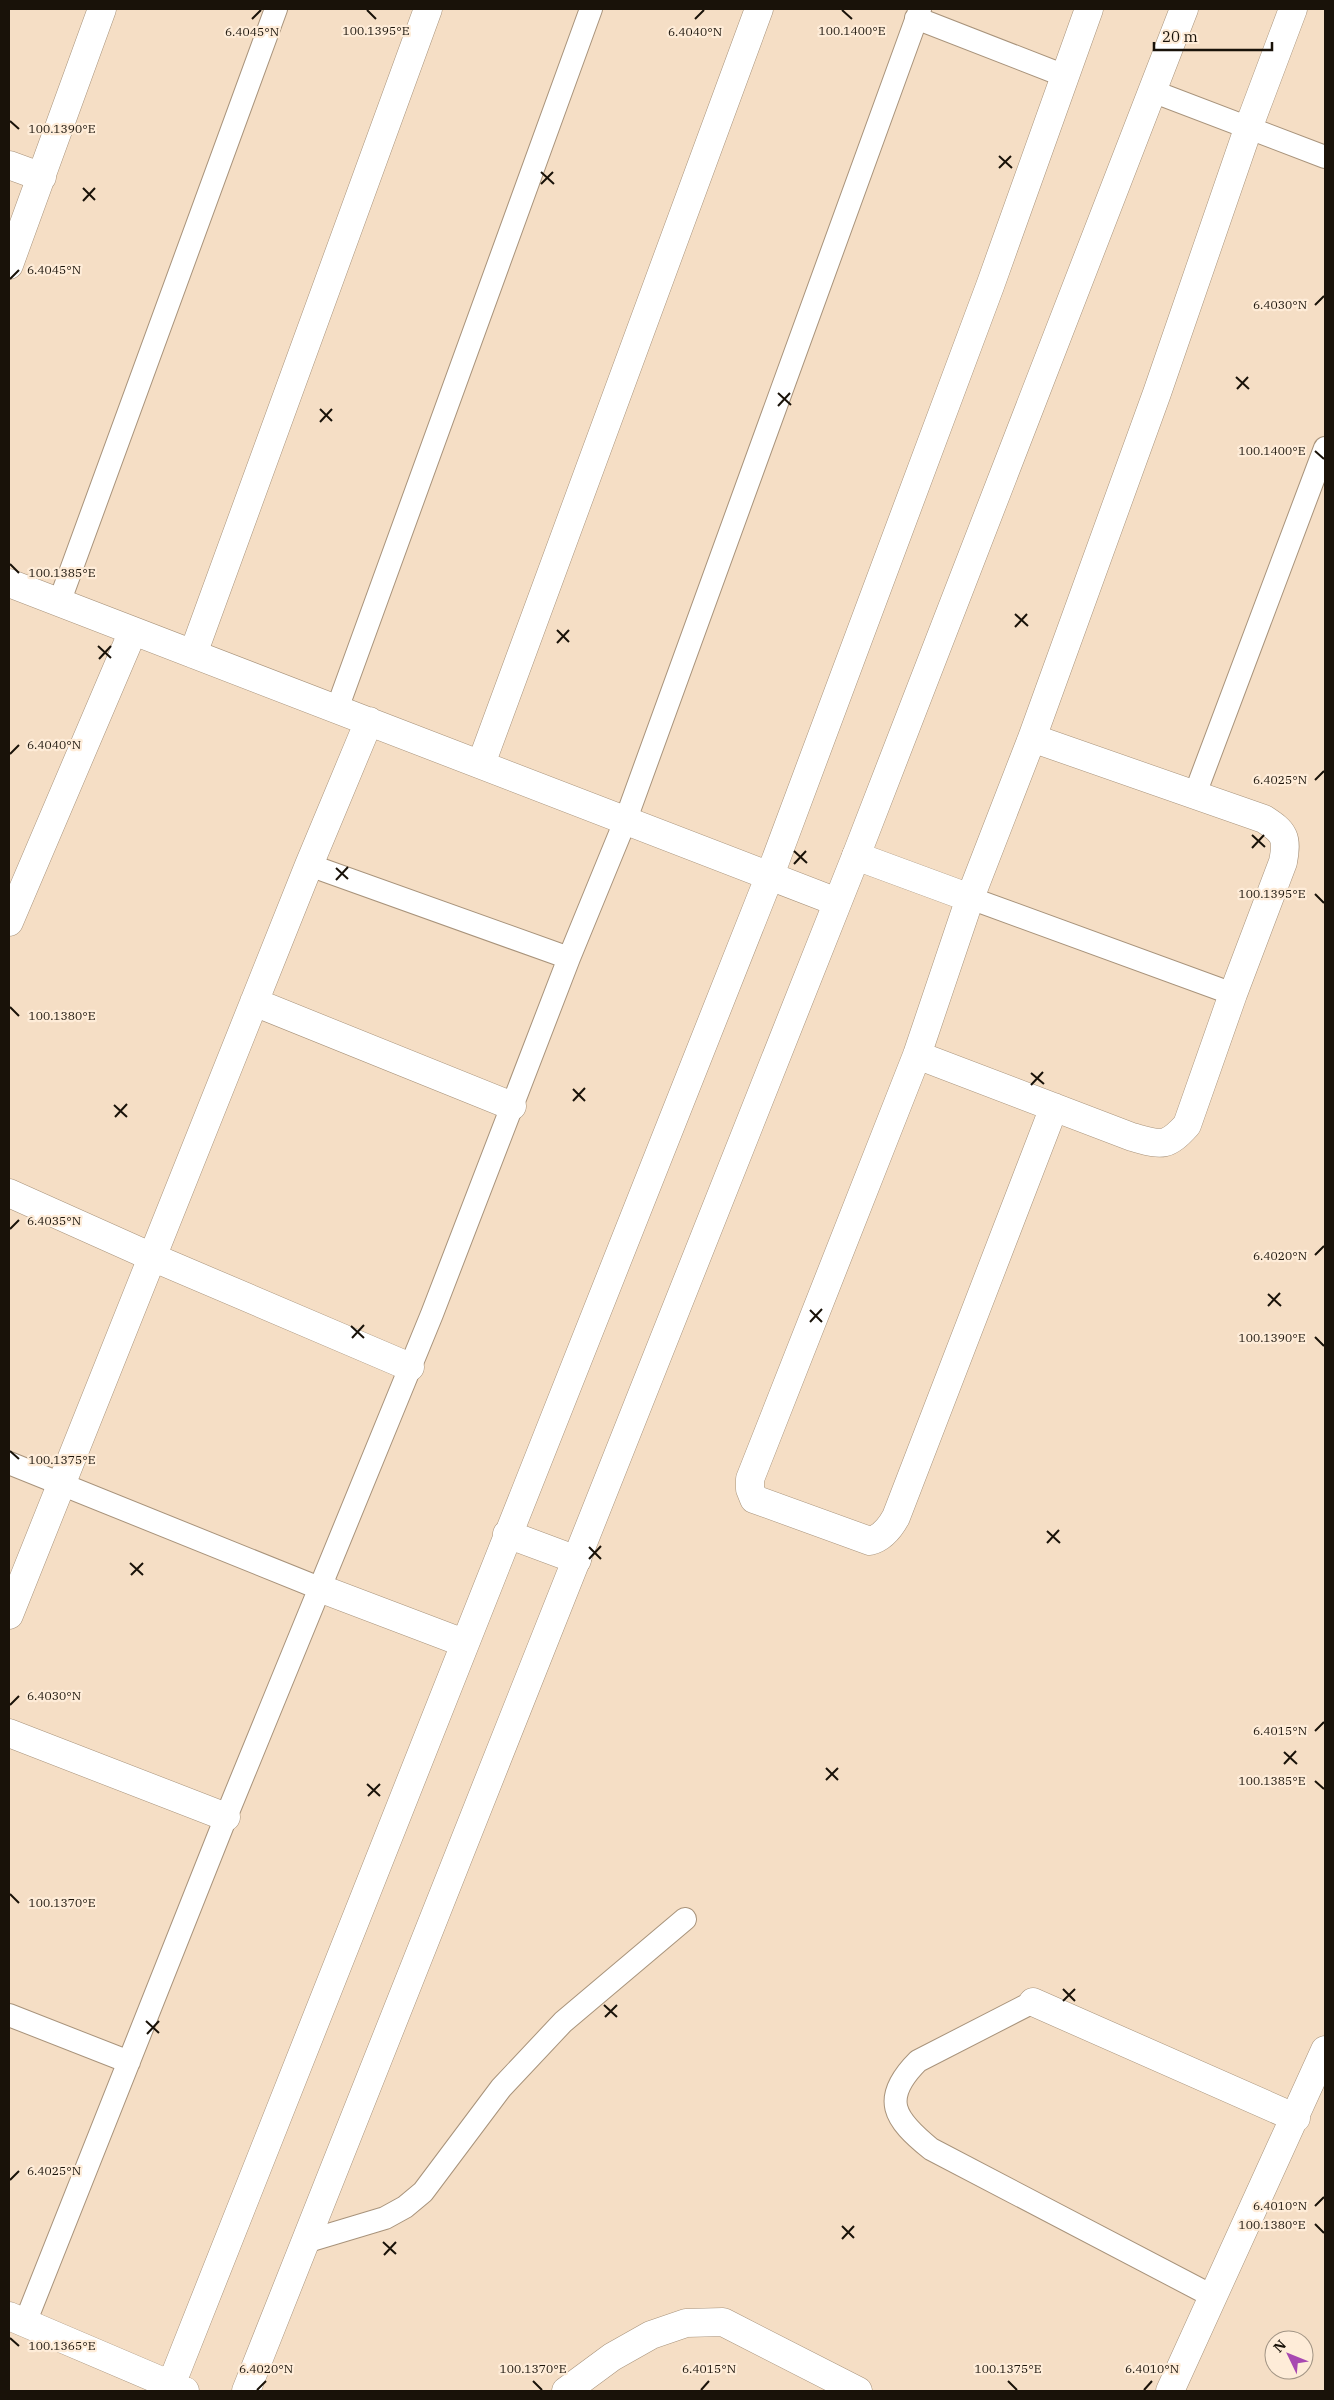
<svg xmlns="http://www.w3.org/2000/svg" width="1334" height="2400" viewBox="0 0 1334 2400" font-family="'IBM Plex Serif',serif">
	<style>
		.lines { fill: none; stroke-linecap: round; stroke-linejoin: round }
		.service-casing { stroke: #a8937b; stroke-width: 24 }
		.minor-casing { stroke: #a8937b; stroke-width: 29 }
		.tertiary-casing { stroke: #a8937b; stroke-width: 29 }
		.service { stroke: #fff; stroke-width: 22 }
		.minor { stroke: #fff; stroke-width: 28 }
		.tertiary { stroke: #fff; stroke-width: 28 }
		.ticks { fill: none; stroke: #191209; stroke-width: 2 }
		.ticks-label { font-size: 12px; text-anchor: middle; fill: #191209; stroke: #feecd8; stroke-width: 4.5; stroke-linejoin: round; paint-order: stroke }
	</style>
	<rect width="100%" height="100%" fill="#f5dec5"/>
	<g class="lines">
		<defs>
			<path id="service" d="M916 18 1065 76
				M1152 91 1325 157
				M59 603 276 9
				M337 709 591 9
				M1195 794 1325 448
				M309 865 569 958
				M970 898 1233 994
				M9 1463 319 1588
				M1033 2002 918 2061C880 2099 894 2119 931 2149L1214 2297
				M9 2015 129 2062
				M305 2242 385 2218 405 2207 423 2192 501 2088 563 2022 685 1919
				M25 2323 226 1817 432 1314 569 958 626 819 920 9"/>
			<path id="minor" d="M9 165 42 177
				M9 265 102 9
				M9 583 837 902
				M193 654 428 9
				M481 764 759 9
				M856 856 970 898
				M9 922 133 631
				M254 1002 512 1106
				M917 1055 1132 1137C1162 1145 1166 1148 1187 1125L1233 994 1283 862C1288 837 1284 832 1264 819L1032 738
				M1054 1107 896 1517C890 1528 882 1538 870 1541L754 1499 750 1489V1479L917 1055 970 898 1032 738 1157 393 1249 126 1293 9
				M9 1193 152 1257 410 1367
				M507 1534 577 1560
				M319 1588 464 1643
				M9 1615 309 865 369 721
				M9 1733 226 1817
				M1033 2002 1296 2118
				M9 2316 185 2391
				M171 2385 770 875 990 286 1089 9
				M566 2391 612 2357 651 2335 686 2323 723 2322 858 2391
				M1170 2391 1325 2050"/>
			<path id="tertiary" d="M246 2391 856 856 1184 9"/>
		</defs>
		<use href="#service" class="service-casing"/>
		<use href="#minor" class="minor-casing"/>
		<use href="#tertiary" class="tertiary-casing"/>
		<use href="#service" class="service"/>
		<use href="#minor" class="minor"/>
		<use href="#tertiary" class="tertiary"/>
	</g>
	<path class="ticks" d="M367 10 376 19M842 10 852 19M252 19 261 10M695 19 704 10M10 121 19 129M999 156 1012 168M999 168 1011 156M541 172 554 184M541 184 553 172M83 188 95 200M83 201 95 188M10 279 19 270M1315 305 1324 296M1236 377 1249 389M1237 389 1248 377M778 393 791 405M778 406 790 393M320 409 332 421M320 422 332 409M1315 451 1324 459M10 564 19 573M1015 614 1028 626M1015 627 1027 614M557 630 569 642M557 643 569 630M98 646 111 658M99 659 111 646M10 754 19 745M1315 780 1324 771M1252 835 1265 847M1252 848 1264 835M794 851 807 863M794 864 806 851M336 868 348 879M336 880 348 867M1315 894 1324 903M10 1007 19 1016M1031 1073 1044 1084M1031 1085 1043 1072M573 1089 585 1101M573 1101 585 1088M114 1105 127 1117M115 1117 127 1104M10 1229 19 1220M1315 1255 1324 1246M1268 1294 1281 1306M1268 1306 1280 1293M810 1310 822 1322M810 1322 822 1309M351 1326 364 1338M1315 1337 1324 1346M352 1338 364 1325M10 1451 19 1459M1047 1531 1060 1543M1047 1543 1059 1530M589 1547 601 1559M589 1559 601 1546M130 1563 143 1575M131 1575 143 1563M10 1705 19 1696M1315 1731 1324 1722M1284 1752 1297 1764M1284 1764 1296 1751M826 1768 838 1780M826 1780 838 1768M1315 1781 1324 1789M367 1784 380 1796M368 1796 380 1784M10 1894 19 1903M1063 1989 1075 2001M1063 2001 1075 1989M604 2005 617 2017M605 2017 617 2005M146 2021 159 2033M147 2034 159 2021M10 2180 19 2171M1315 2206 1324 2197M1315 2224 1324 2233M842 2226 854 2238M842 2239 854 2226M383 2242 396 2254M384 2255 396 2242M10 2338 19 2346M533 2381 542 2390M1008 2381 1017 2390M257 2390 266 2381M701 2390 709 2381M1144 2390 1152 2381"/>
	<g class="ticks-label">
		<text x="376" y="35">100.1395°E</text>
		<text x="852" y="35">100.1400°E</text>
		<text x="252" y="36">6.4045°N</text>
		<text x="695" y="36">6.4040°N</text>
		<text x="62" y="133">100.1390°E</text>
		<text x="54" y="274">6.4045°N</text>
		<text x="1280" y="309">6.4030°N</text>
		<text x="1272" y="455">100.1400°E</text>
		<text x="62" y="577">100.1385°E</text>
		<text x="54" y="749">6.4040°N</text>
		<text x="1280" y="784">6.4025°N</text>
		<text x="1272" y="898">100.1395°E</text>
		<text x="62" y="1020">100.1380°E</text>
		<text x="54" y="1225">6.4035°N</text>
		<text x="1280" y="1260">6.4020°N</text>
		<text x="1272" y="1342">100.1390°E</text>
		<text x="62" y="1464">100.1375°E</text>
		<text x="54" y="1700">6.4030°N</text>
		<text x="1280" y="1735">6.4015°N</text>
		<text x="1272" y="1785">100.1385°E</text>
		<text x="62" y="1907">100.1370°E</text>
		<text x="54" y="2175">6.4025°N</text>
		<text x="1280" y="2210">6.4010°N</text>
		<text x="1272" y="2229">100.1380°E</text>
		<text x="62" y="2350">100.1365°E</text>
		<text x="266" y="2373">6.4020°N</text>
		<text x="709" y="2373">6.4015°N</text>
		<text x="1152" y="2373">6.4010°N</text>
		<text x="533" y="2373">100.1370°E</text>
		<text x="1008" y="2373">100.1375°E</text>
	</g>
	<rect width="1334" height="2400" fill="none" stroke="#191209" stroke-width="20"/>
	<g transform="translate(1289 2355) rotate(313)"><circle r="24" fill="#feecd8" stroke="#a29585"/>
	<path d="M0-4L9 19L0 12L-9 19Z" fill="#a848b1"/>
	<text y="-8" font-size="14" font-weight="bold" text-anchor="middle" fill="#191209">N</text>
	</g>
	<path d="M1154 42v8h118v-8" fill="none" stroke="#191209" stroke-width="2.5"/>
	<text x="1162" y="42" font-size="15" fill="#191209" stroke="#feecd8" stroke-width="4" paint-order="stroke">20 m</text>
</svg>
